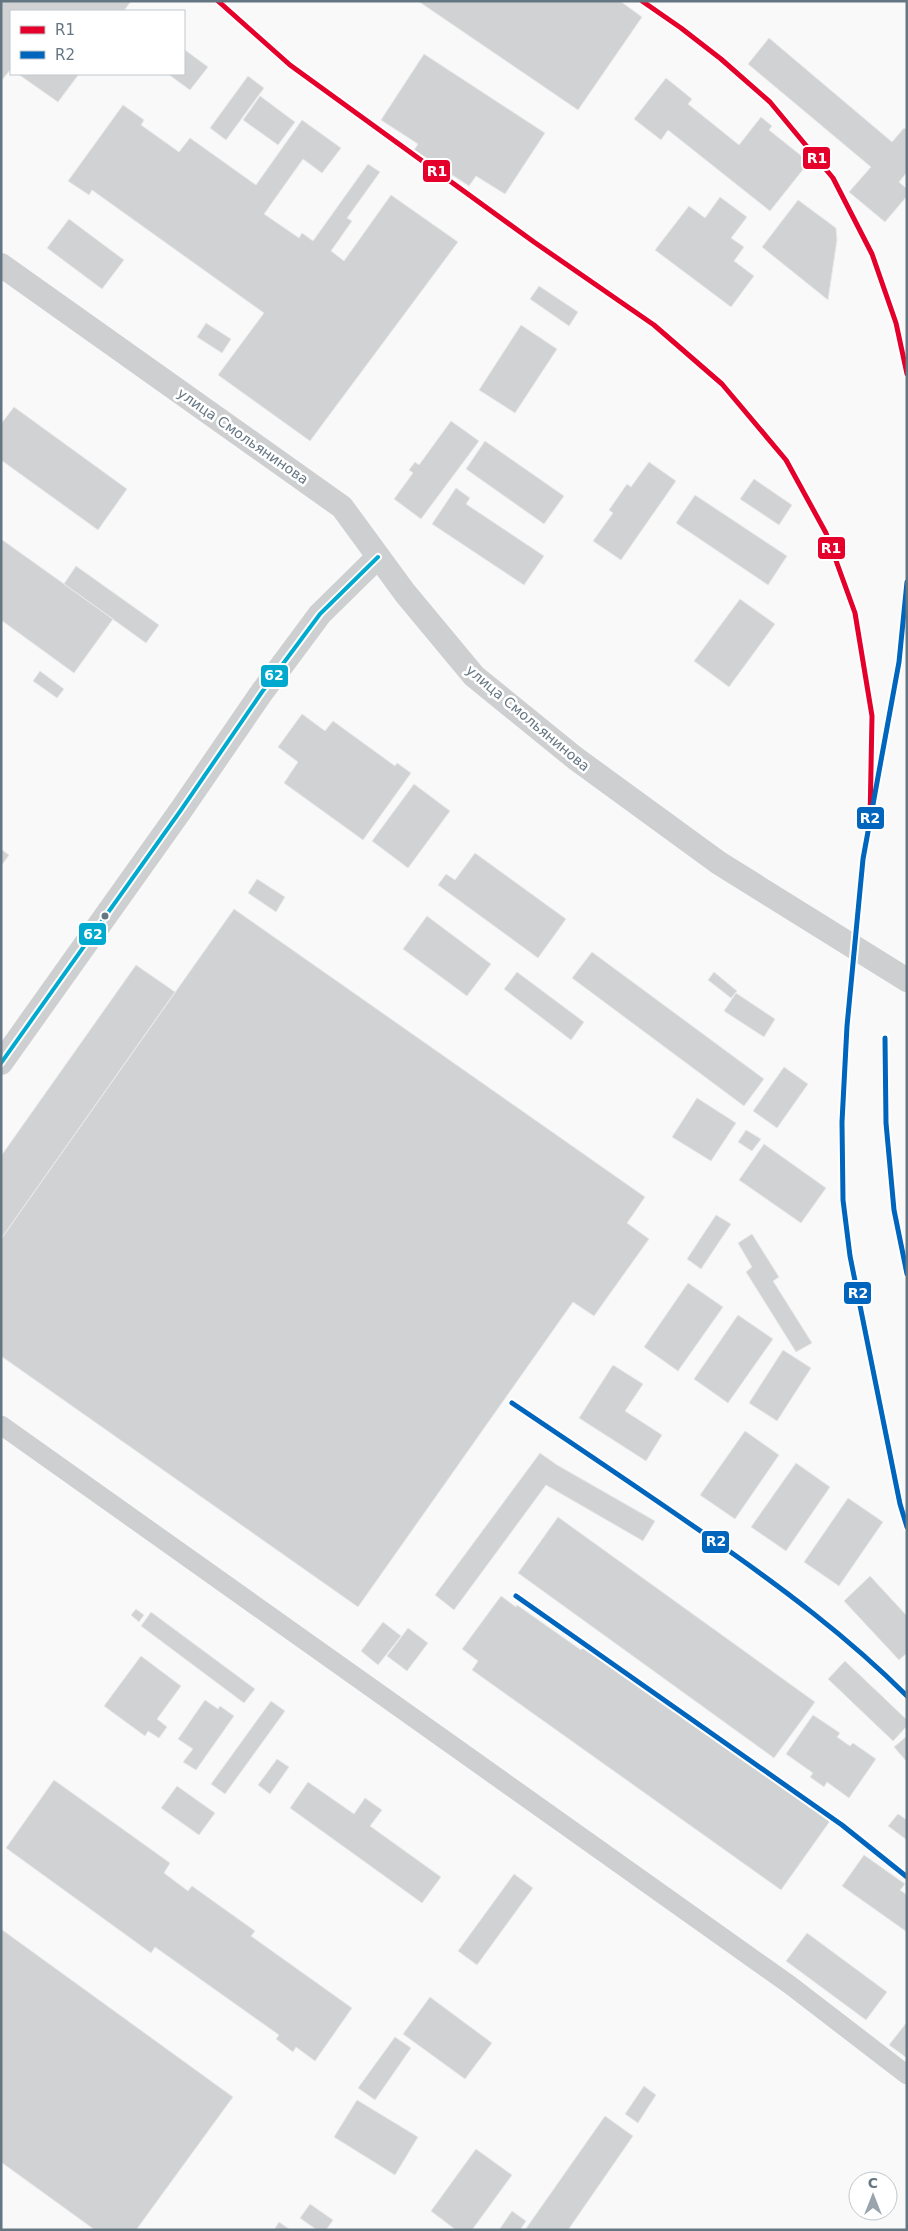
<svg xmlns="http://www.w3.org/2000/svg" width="908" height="2231" viewBox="0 0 908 2231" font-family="'DejaVu Sans',sans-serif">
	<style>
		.building { fill: #d0d2d3; stroke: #e8e8e8 }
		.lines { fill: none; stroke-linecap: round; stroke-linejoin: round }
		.minor { stroke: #cecfd0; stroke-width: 19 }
		.tertiary { stroke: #cecfd0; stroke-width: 24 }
		.bus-1-casing { stroke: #fff; stroke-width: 8 }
		.bus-1 { stroke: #00a9ce; stroke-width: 4 }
		.rail-1-casing { stroke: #fff; stroke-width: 9 }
		.rail-2-casing { stroke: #fff; stroke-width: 9 }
		.rail-1 { stroke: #e4002b; stroke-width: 5 }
		.rail-2 { stroke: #0065bd; stroke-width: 5 }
		.bus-dot { fill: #657683; stroke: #fff; stroke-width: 2 }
		.labels { text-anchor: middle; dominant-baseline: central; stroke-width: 5; stroke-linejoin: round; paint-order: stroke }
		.street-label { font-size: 14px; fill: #657683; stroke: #fff }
		.line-badge { stroke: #fff; stroke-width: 2 }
		.badge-label { font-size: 14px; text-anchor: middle; font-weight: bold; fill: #fff }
	</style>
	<rect width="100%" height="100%" fill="#f9f9f9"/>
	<path class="building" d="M1 1H131L124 11H11V69L1 81Z
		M418 1H620L642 17 578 110Z
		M769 38 892 142 904 128 907 130V172L899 182 907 189V196L885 222 849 192 871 167 748 64Z
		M185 50 208 67 190 90 168 74H184Z
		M424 54 545 133 505 194 476 176 469 186 414 150 418 144 381 120Z
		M18 74H79L58 102Z
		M248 76 264 88 226 140 210 128Z
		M666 78 692 99 688 104 739 145 761 117 772 126 769 130 809 162 770 211 668 130 661 140 634 119Z
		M260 96 295 122 278 145 243 120Z
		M123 105 144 120 141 125 179 152 190 138 256 185 302 120 341 148 322 173 303 159 264 214 299 238 302 233 313 241 368 164 380 172 347 218 352 221 331 251 344 261 391 195 458 242 310 441 218 375 264 313 92 190 89 195 68 181Z
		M720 197 747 217 731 238 744 247 734 261 754 276 731 307 655 250 689 206 705 218Z
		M798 200 836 228 837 240 828 300 762 247Z
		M69 219 124 260 102 289 47 248Z
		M539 286 578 312 569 326 530 299Z
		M206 323 231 339 222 353 197 337Z
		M521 325 557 349 515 413 479 390Z
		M14 407 127 489 98 530 1 460V424Z
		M451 421 479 441 421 519 394 499 413 473 409 470 415 462 419 465Z
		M485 441 564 496 544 524 466 469Z
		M649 462 676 481 621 560 593 541 613 513 609 510 627 484 631 487Z
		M754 479 792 505 779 525 740 499Z
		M456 488 470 498 466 504 544 556 524 585 432 524Z
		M695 495 787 556 768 585 676 523Z
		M1 539 113 619 74 673 1 620Z
		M76 566 159 625 146 643 64 584Z
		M740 599 775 624 729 687 694 661Z
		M40 671 64 689 57 698 33 681Z
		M302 714 325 731 333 721 395 766 397 763 411 773 363 840 284 783 298 762 278 747Z
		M414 784 450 811 408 868 372 841Z
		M1 849 9 855 1 866Z
		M475 853 566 919 538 958 438 885 446 874 455 880Z
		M257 879 285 897 276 912 248 893Z
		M234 909 645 1197 627 1223 649 1239 594 1316 573 1302 358 1607 1 1356V1239Z
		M427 916 491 964 467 996 403 949Z
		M592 952 764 1079 744 1106 572 978Z
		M136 965 175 992 1 1239V1156Z
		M517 972 584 1022 571 1040 504 989Z
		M714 972 737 991 731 998 708 980Z
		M736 993 775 1019 764 1037 724 1011Z
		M784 1067 808 1084 777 1128 753 1111Z
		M697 1098 736 1123 711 1161 672 1137Z
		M746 1130 761 1139 752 1151 738 1142Z
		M764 1144 826 1188 801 1223 739 1180Z
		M716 1215 731 1224 701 1269 687 1259Z
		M752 1234 779 1277 773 1281 812 1343 796 1352 746 1272 752 1267 738 1243Z
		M688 1283 723 1307 678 1371 644 1347Z
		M738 1315 773 1339 728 1403 694 1379Z
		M783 1350 811 1368 777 1421 749 1403Z
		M613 1365 643 1384 625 1411 662 1435 646 1461 579 1418Z
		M745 1431 779 1455 735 1519 700 1495Z
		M540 1453 557 1465 655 1521 643 1541 546 1485 454 1610 435 1595Z
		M796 1463 830 1487 786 1551 751 1527Z
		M848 1498 883 1522 839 1586 804 1562Z
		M558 1517 815 1702 774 1758 518 1573Z
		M870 1576 907 1616V1653L899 1660 844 1601Z
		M501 1596 516 1607 517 1605 581 1650 584 1647 830 1821 781 1890 472 1670 478 1661 462 1649Z
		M136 1609 144 1615 139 1622 131 1615Z
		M151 1612 255 1689 244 1703 141 1626Z
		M383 1622 401 1636 378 1665 361 1651Z
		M408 1628 428 1643 407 1671 387 1656Z
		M141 1656 181 1686 157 1719 167 1727 159 1738 148 1731 145 1736 104 1706Z
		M845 1661 907 1720V1726L893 1741 828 1679Z
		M205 1700 218 1709 220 1706 234 1716 196 1770 183 1762 193 1749 178 1739Z
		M271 1701 285 1711 225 1794 211 1784Z
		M813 1715 840 1733 837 1737 850 1746 853 1743 876 1759 849 1798 827 1782 824 1787 810 1777 813 1773 786 1754Z
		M907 1736V1762L894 1747Z
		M277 1759 289 1767 270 1794 258 1785Z
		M54 1780 170 1863 164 1873 188 1891 192 1886 255 1931 251 1936 352 2008 315 2061 296 2047 293 2052 276 2039 279 2035 155 1947 151 1953 6 1848Z
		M308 1782 354 1814 365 1798 382 1810 370 1826 441 1877 422 1903 290 1808Z
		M177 1786 215 1813 199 1835 161 1808Z
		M898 1814 907 1820V1840L888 1826Z
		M864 1855 905 1884 900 1890 907 1895V1932L842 1886Z
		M514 1874 533 1888 477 1965 458 1951Z
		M1 1929 233 2097 136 2230H95L1 2162Z
		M807 1933 887 1992 866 2020 786 1961Z
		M430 1997 492 2043 465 2079 403 2034Z
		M907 2022V2058L889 2045Z
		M395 2037 411 2048 375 2100 358 2088Z
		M644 2086 656 2095 638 2123 625 2114Z
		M357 2100 418 2137 395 2175 334 2137Z
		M605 2116 633 2136 568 2230H525Z
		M476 2149 512 2175 472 2230H456L431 2211Z
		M310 2204 333 2220 326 2230H317L300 2218Z
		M512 2211 526 2221 520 2230H499Z
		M279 2222 289 2229V2230H274Z"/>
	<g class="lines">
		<path class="minor" d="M1 1425 790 1985 907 2075"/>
		<path class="tertiary" d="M1 265 342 507 405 593 474 676 575 758 719 863 907 980
			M1 1063 181 810 262 692 320 614 378 557"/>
		<defs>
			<path id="bus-1" d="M1 1063 181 810 262 692 320 614 378 557"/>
		</defs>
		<use href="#bus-1" class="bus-1-casing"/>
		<use href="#bus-1" class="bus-1"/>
		<defs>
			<path id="rail-1" d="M218 1 290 65 534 242 654 325 722 384 786 460 826 533 855 613 872 716 870 820
				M642 1 681 28 721 59 770 102 833 178 872 254 896 323 907 374"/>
			<path id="rail-2" d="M907 582 899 662 863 859 847 1026 842 1122 843 1200 850 1256 900 1504 907 1527
				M885 1038 886 1123 894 1210 907 1274
				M512 1403C579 1448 646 1493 712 1539 781 1587 848 1637 907 1696
				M516 1596 842 1825 907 1877"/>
		</defs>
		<use href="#rail-1" class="rail-1-casing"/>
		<use href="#rail-2" class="rail-2-casing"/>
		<use href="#rail-1" class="rail-1"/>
		<use href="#rail-2" class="rail-2"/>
	</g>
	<circle class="bus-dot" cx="105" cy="916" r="4.5"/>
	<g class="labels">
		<g class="street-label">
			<text transform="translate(243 436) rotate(35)">улица Смольянинова</text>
			<text transform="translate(528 718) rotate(40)">улица Смольянинова</text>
		</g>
	</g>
	<g class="line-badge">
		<rect x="802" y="146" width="29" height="24" rx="5" fill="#e4002b"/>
		<rect x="422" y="159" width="29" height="24" rx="5" fill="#e4002b"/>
		<rect x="817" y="536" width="29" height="24" rx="5" fill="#e4002b"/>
		<rect x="260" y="664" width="29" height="24" rx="5" fill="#00a9ce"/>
		<rect x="856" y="806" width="29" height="24" rx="5" fill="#0065bd"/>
		<rect x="78" y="922" width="29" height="24" rx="5" fill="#00a9ce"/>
		<rect x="843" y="1281" width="29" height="24" rx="5" fill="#0065bd"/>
		<rect x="701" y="1530" width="29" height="24" rx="5" fill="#0065bd"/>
	</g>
	<g class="badge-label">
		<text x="817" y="163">R1</text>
		<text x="437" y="176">R1</text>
		<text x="831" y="553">R1</text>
		<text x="274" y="680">62</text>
		<text x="870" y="823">R2</text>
		<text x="93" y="939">62</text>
		<text x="858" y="1298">R2</text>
		<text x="716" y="1546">R2</text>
	</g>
	<rect width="908" height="2231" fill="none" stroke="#657683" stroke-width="5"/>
	<rect x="10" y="10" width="175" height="65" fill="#ffffff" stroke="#c1c8cd"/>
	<rect x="20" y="26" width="25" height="8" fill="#e4002b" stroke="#c1c8cd"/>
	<text x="55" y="35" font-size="15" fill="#657683">R1</text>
	<rect x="20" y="51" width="25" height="8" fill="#0065bd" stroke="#c1c8cd"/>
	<text x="55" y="60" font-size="15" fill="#657683">R2</text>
	<g transform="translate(873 2196)"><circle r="24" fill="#ffffff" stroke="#c1c8cd"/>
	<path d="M0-4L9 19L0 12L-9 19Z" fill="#99a4ac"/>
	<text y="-8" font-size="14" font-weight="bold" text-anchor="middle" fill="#657683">С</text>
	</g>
</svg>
